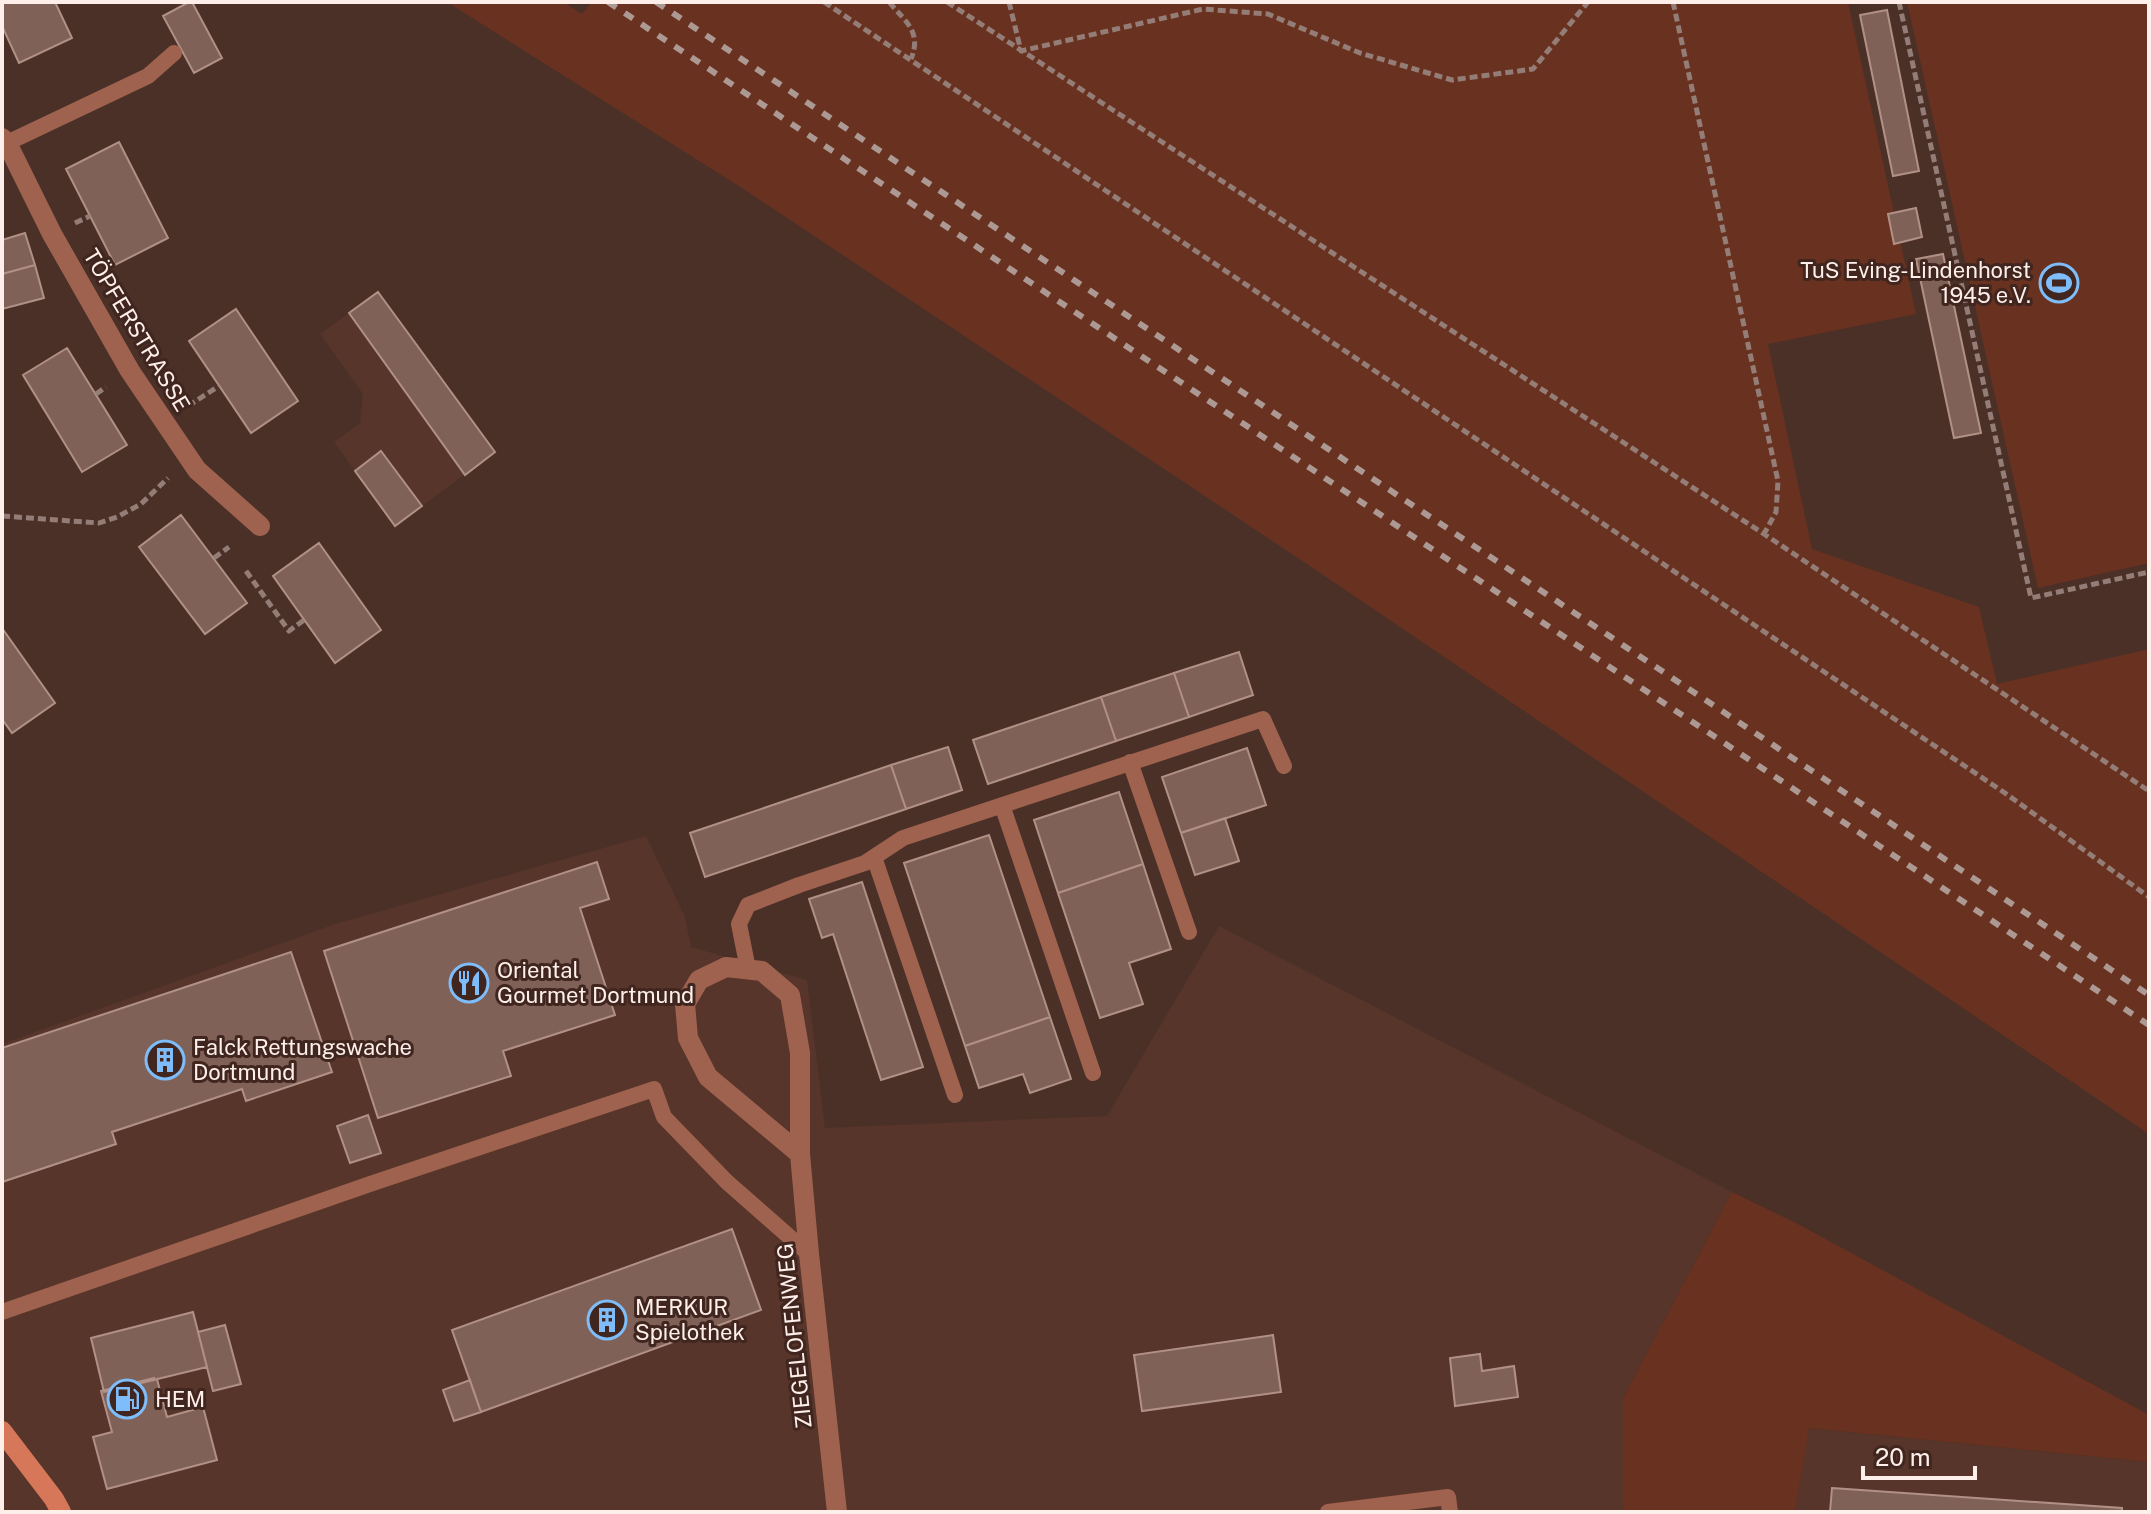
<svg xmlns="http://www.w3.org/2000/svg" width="2151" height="1514" viewBox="0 0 2151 1514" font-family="'Public Sans',sans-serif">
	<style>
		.built { fill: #57352a }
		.green { fill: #69311f }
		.building { fill: #806158; stroke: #b19086; stroke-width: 2 }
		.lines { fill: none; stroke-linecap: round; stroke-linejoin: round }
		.path { stroke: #937d76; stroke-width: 5; stroke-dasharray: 8 4; stroke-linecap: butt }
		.lane { stroke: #9f624f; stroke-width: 16 }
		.street { stroke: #9f624f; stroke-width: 20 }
		.secondary { stroke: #d77759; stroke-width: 20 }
		.rail { stroke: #ad9993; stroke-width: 6; stroke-dasharray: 10 10; stroke-linecap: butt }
		.labels { text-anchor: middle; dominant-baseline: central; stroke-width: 6; stroke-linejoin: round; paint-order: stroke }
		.poi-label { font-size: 22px; fill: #feefeb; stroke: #40261e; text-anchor: start }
		.street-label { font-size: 22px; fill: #feefeb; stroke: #40261e }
	</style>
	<rect width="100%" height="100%" fill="#4b3028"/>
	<path class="built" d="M378 292 495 452 395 526 334 442 360 423 363 394 320 334Z
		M646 836 685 917 691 947 807 980 825 1128 1107 1116 1219 926 1732 1192 1623 1398V1512H2V1044L335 924Z
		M1808 1428 2149 1462V1512H1795Z"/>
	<path class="green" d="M447 2H563L582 14 592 2H1848L1916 314 1768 344 1812 549 1979 607 1997 684 2149 649V1134L1307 564 742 188Z
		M1907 2H2149V563L2038 588Z
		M1732 1192 1796 1223 2149 1415V1462L1809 1428 1795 1512H1623V1398Z"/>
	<path class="building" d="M2 2H55L72 38 19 63 2 26Z
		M189 2H192L222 58 194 73 163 16Z
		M1887 10 1919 171 1893 176 1860 15Z
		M119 142 168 238 115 265 66 169Z
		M1916 208 1922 237 1894 244 1888 214Z
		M25 233 35 265 2 274V240Z
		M1943 254 1981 433 1954 438 1916 259Z
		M35 265 44 298 2 309V274Z
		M378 292 495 452 465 475 349 313Z
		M236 309 298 401 251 433 189 341Z
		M67 348 127 445 82 472 23 375Z
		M381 451 422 506 395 526 355 471Z
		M181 515 247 603 205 634 139 547Z
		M319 543 381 630 335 663 273 576Z
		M2 628 55 703 12 733 2 719Z
		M1239 652 1253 695 1189 717 1174 673Z
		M1174 673 1189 717 1116 741 1101 697Z
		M1101 697 1116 741 988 784 973 740Z
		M948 747 962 790 906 809 891 765Z
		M1247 748 1266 805 1181 833 1162 777Z
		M891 765 906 809 705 877 690 833Z
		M1119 792 1143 864 1058 893 1034 820Z
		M1225 818 1239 861 1195 875 1181 833Z
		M989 835 1050 1017 965 1046 904 863Z
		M597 862 609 899 580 908 615 1015 503 1051 511 1076 378 1118 324 951Z
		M1143 864 1171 949 1129 963 1143 1004 1100 1018 1058 893Z
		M862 882 923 1067 881 1080 833 934 822 938 809 899Z
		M291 952 332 1072 246 1101 242 1089 112 1132 116 1144 2 1182V1048Z
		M1050 1017 1071 1079 1030 1093 1023 1074 979 1088 965 1046Z
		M368 1115 381 1153 350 1163 337 1126Z
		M732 1229 761 1310 481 1412 452 1330Z
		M193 1312 207 1367 104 1392 91 1338Z
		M225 1325 241 1384 213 1391 198 1332Z
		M1273 1335 1281 1392 1142 1411 1134 1355Z
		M1480 1354 1482 1371 1514 1366 1518 1397 1455 1406 1450 1358Z
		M154 1378V1380L157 1379 167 1417 203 1407 217 1460 107 1489 93 1437 112 1432 101 1391Z
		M470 1380 481 1412 454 1421 443 1390Z
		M1832 1488 2122 1508V1512H1830Z"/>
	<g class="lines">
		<path class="path" d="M824 2 2005 793 2149 897
			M889 2C906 22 922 32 911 59
			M947 2 1764 534 2149 791
			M1009 2 1021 51 1203 9 1268 14 1360 53 1452 80 1533 69 1588 2
			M1673 2 1778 481 1776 512 1764 534
			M1899 2 2031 598 2149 572
			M75 223 90 216
			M96 394 106 387
			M188 406 219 386
			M2 516 99 523 117 517 141 504 168 478
			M214 558 229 547
			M246 571 289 631 304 620"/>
		<path class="lane" d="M7 143 148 76 174 53
			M1130 762 1189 932
			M1002 805 1093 1073
			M874 857 955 1095
			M748 969 739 924 748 905 799 885 865 863 903 838 1263 719 1284 766
			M2 1312 373 1183 654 1089 664 1117 727 1182 809 1254
			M1328 1512 1448 1497 1450 1512"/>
		<path class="street" d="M2 138 7 143 52 234 130 371 197 470 260 526
			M800 1154 708 1077 688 1038 685 1004 699 980 726 967 762 971 790 995 800 1053V1154L809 1254 837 1512"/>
		<path class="secondary" d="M2 1431 54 1499 61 1512"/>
		<path class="rail" d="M608 2 2149 1025
			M656 2 2149 995"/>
	</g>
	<defs>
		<symbol id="stadium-ring" viewBox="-11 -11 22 22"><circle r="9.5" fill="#40261e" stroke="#7ebdf9" stroke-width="1.5"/><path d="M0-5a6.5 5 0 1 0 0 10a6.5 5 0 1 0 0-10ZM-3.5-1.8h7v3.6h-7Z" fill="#7ebdf9"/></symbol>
		<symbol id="restaurant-ring" viewBox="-11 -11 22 22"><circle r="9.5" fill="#40261e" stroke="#7ebdf9" stroke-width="1.5"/><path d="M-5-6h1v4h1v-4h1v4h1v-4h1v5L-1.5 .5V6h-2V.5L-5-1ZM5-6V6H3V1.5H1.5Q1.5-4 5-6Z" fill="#7ebdf9"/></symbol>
		<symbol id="building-ring" viewBox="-11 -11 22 22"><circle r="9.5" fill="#40261e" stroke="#7ebdf9" stroke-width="1.5"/><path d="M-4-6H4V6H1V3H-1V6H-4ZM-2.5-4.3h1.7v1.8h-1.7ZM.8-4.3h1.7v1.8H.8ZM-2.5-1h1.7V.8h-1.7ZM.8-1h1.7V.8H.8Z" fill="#7ebdf9"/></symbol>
		<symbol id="fuel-ring" viewBox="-11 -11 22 22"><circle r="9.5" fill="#40261e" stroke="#7ebdf9" stroke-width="1.5"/><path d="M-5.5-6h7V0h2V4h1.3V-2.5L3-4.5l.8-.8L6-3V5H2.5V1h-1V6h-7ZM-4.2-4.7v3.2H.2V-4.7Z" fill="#7ebdf9"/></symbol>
	</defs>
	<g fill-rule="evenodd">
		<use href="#stadium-ring" x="2037" y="261" width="44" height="44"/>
		<use href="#restaurant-ring" x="447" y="961" width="44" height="44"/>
		<use href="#building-ring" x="143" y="1038" width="44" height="44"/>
		<use href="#building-ring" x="585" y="1298" width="44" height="44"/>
		<use href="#fuel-ring" x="105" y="1377" width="44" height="44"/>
	</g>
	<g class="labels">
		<g class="poi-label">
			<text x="2031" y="270" text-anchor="end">TuS Eving-Lindenhorst<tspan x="2031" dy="25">1945 e.V.</tspan></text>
			<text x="497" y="970">Oriental<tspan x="497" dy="25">Gourmet Dortmund</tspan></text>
			<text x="193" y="1047">Falck Rettungswache<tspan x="193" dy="25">Dortmund</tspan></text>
			<text x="635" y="1307">MERKUR<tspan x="635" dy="25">Spielothek</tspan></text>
			<text x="155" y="1399">HEM</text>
		</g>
		<g class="street-label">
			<text transform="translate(137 330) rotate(59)">TÖPFERSTRASSE</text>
			<text transform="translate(794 1336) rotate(-96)">ZIEGELOFENWEG</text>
		</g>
	</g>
	<rect width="2151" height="1514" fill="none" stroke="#feefeb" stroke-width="8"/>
	<path d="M1863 1466v12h112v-12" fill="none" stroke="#feefeb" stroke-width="4"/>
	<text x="1875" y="1466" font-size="24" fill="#feefeb" stroke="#40261e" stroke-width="6" paint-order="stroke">20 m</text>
</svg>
